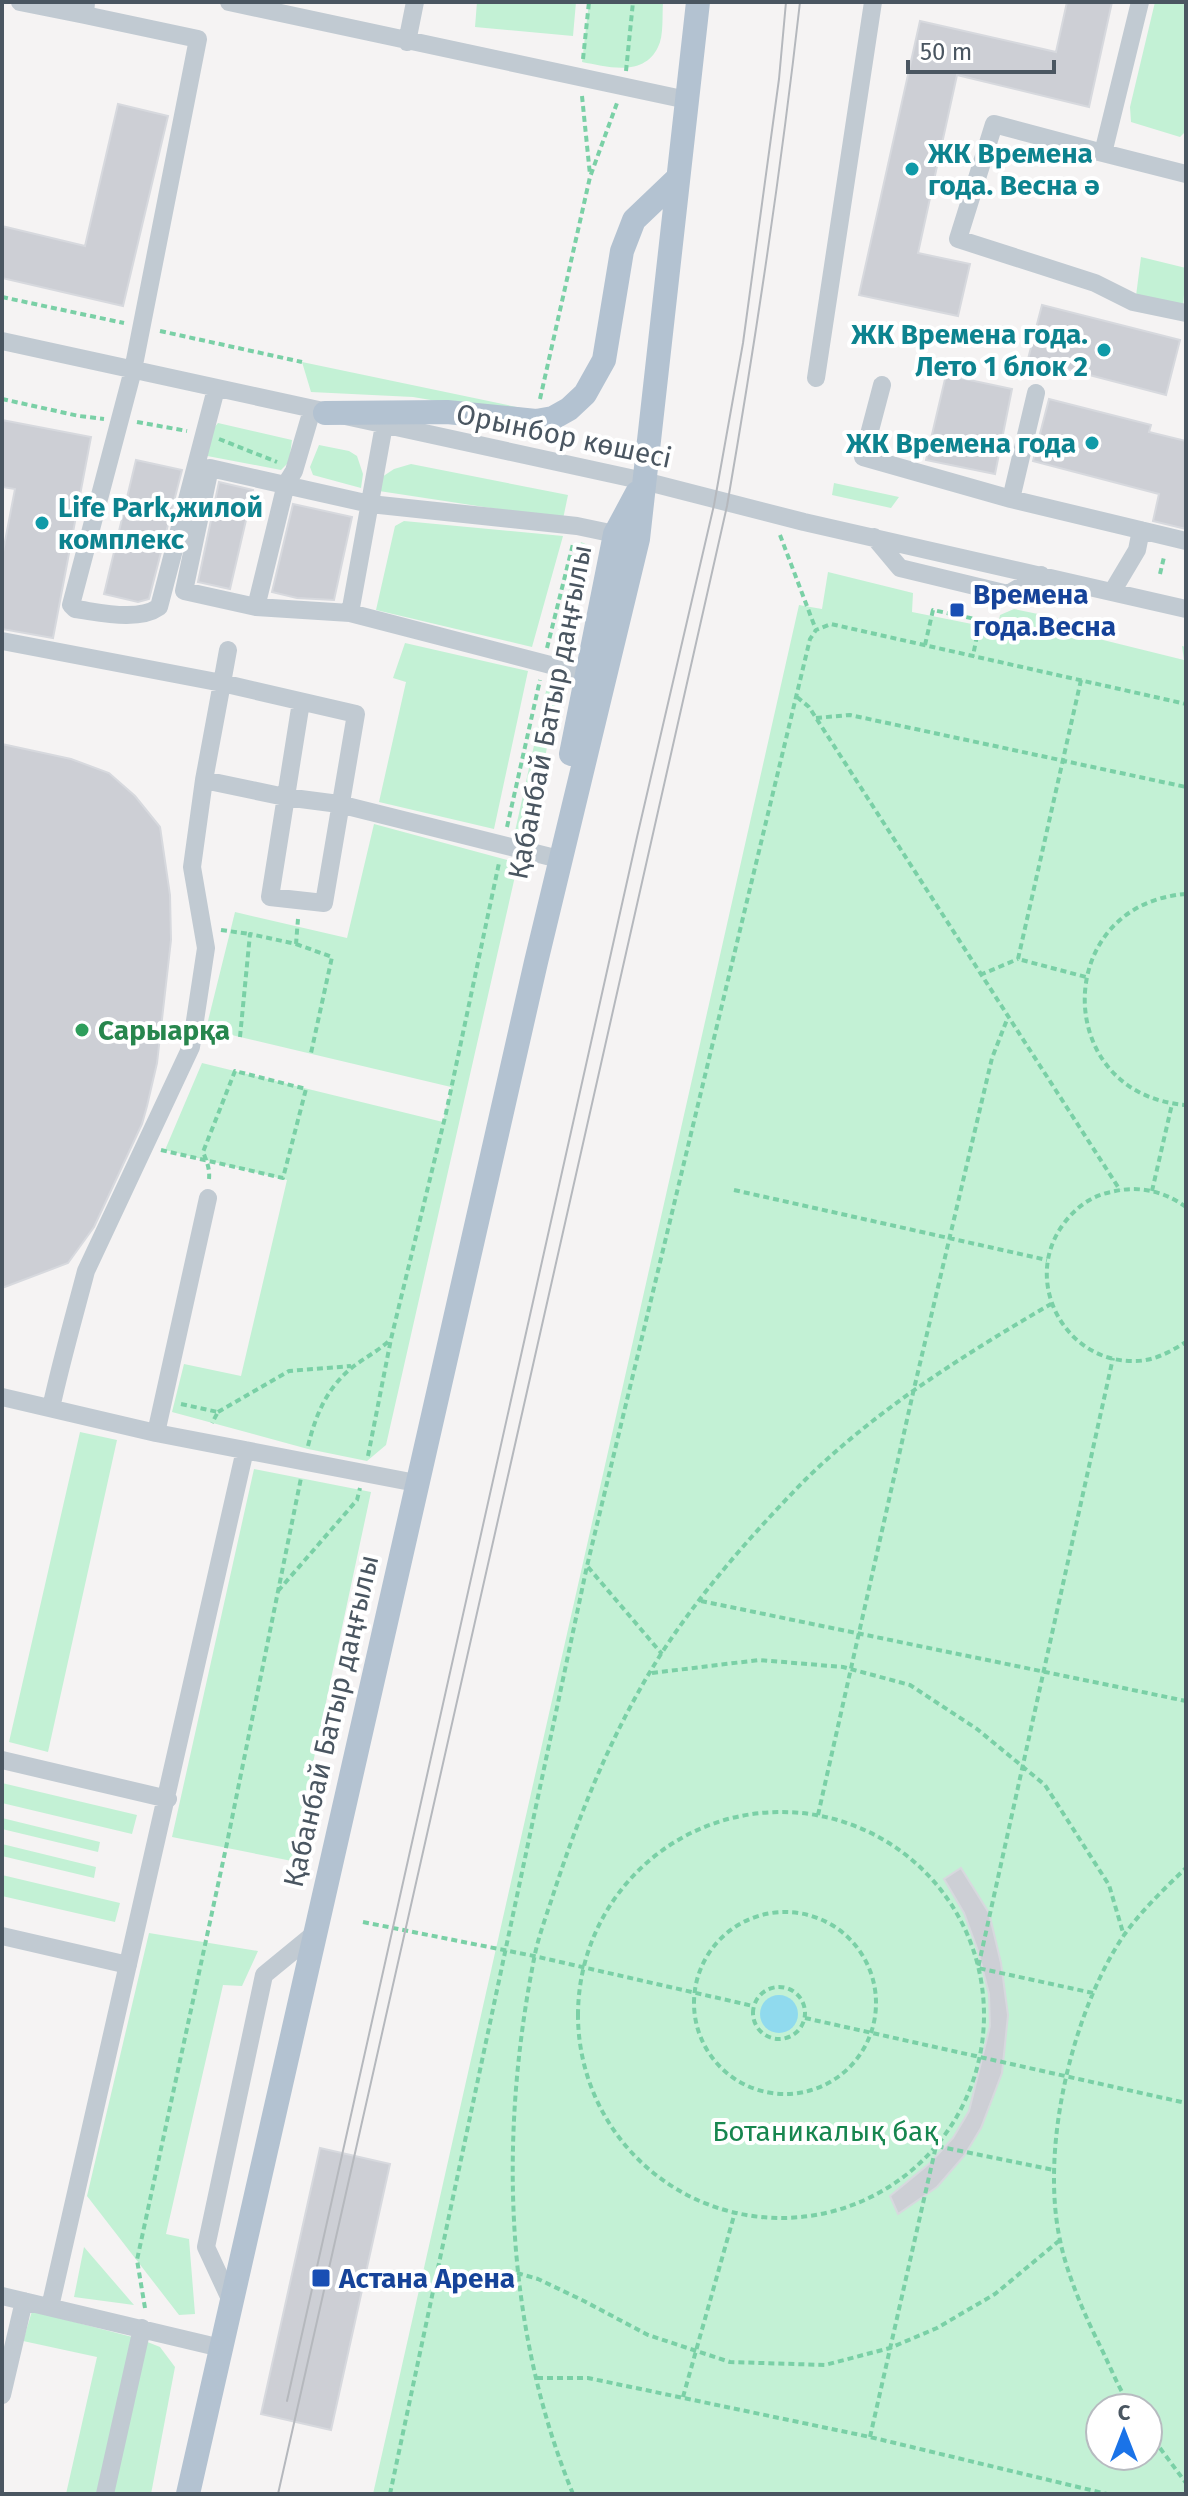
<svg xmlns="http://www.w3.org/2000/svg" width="1188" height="2496" viewBox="0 0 1188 2496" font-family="'Fira Sans',sans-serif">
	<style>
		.green { fill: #c3f1d5; fill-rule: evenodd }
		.water { fill: #90daee }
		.building { fill: #cdcfd5; stroke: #d7d9de; stroke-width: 2 }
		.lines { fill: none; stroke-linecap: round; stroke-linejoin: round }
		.path { stroke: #7ad0a6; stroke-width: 4; stroke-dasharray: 6 4; stroke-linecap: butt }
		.minor { stroke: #c1cad2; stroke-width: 18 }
		.major { stroke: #b3c2d1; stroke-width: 24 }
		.tram { stroke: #b5b8bd; stroke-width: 2 }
		.culture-dot { fill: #0f9aa8; stroke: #fff; stroke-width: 3 }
		.transit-dot { fill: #1a4fb4; stroke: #fff; stroke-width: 3 }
		.leisure-dot { fill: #2e9e5b; stroke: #fff; stroke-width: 3 }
		.labels { text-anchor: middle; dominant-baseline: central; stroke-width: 8; stroke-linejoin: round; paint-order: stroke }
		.culture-label { font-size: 28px; font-weight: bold; fill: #0d838f; stroke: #fff; text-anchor: start }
		.street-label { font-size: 28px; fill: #4a5661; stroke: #fff }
		.transit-label { font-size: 28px; font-weight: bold; fill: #164399; stroke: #fff; text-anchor: start }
		.leisure-label { font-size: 28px; font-weight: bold; fill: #27864d; stroke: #fff; text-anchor: start }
		.park-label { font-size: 28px; fill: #17864f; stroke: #fff }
	</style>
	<rect width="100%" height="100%" fill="#f5f3f3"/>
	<path class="green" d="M477 2H576L573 36 475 27Z
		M589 2H663C662 15 664 36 658 47 644 77 608 67 582 62Z
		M1155 2H1186V131L1180 137 1131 122 1130 107Z
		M1141 257 1186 268 1183 308 1136 296Z
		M302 362 536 411 478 408 413 397 311 392Z
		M218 423 292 440 289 462 281 470 202 455 207 436Z
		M319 445 349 451 357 456 363 474 361 488 313 475 310 467Z
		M411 464 568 495 563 519 379 491 382 477 394 469Z
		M834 483 899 497 891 508 832 495Z
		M404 521 563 536 532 647 376 610 395 526Z
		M581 542 592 547 566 655 553 652Z
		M828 572 913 593 912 612 997 629 1000 615 1014 609 1082 623 1087 636 1184 660 1182 646 1186 647V2494H373L799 605 822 609ZM1100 2408H1148V2456H1100Z
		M405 643 528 671 494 829 379 802 406 682 393 678Z
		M548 682 558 691 532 824 525 836H514Z
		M374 824 518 863 386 1445 367 1461 308 1449 172 1412 184 1364 241 1376 287 1180 165 1150 202 1063 443 1122 451 1087 206 1029 235 912 347 938Z
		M80 1432 117 1440 48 1752 9 1742Z
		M254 1469 371 1492 292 1861 172 1837Z
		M2 1783 137 1815 132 1834 2 1803Z
		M2 1818 100 1842 98 1852 2 1829Z
		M2 1844 96 1867 94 1878 2 1856Z
		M2 1875 120 1903 115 1922 2 1896Z
		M149 1933 258 1951 242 1986 223 1985 166 2234 189 2239 195 2314 179 2315 87 2196Z
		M84 2247 134 2305 74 2297Z
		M32 2311 140 2339 160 2347 175 2367 151 2494H66L97 2357 23 2341Z"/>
	<path class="water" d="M760 2014a19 19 0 1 1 38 0a19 19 0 1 1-38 0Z"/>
	<path class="building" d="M1067 2H1112L1089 107 957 75 918 253 970 264 958 316 859 295 920 21 1056 52Z
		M118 104 168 116 123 306 2 278V226L85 246Z
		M1042 305 1180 340 1166 395 1028 359Z
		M946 375 1012 389 995 474 926 460Z
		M1049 399 1151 425 1149 432 1186 441V529L1153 521 1159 494 1033 461Z
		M2 420 91 437 53 638 2 629V557L15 489 2 487Z
		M136 460 182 470 149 599 138 602 104 594Z
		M219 482 253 490 230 589 198 582Z
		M293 504 352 517 334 600 297 598 272 592Z
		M2 744 71 759 109 773 135 796 160 827 170 895 171 940 157 1063 147 1106 142 1124 94 1227 68 1263 2 1288Z
		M961 1868 989 1913 1001 1963 1008 2015 1002 2073 981 2128 964 2156 937 2187 898 2214 890 2196 930 2163 953 2138 969 2111 990 2026 989 1994 978 1951 964 1913 944 1879Z
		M320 2148 390 2164 331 2430 261 2414Z"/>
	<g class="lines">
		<path class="path" d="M583 59 589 2
			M626 71 633 2
			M582 96 590 175
			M2 297 124 323
			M160 331 302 362
			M2 399 79 416 104 419
			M540 399 590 177 617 103
			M137 422 187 431
			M219 439 277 462
			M780 535 816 630
			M1160 574 1164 557
			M925 645 933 610 980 620 973 656
			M547 648 573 544
			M1081 680 1018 959 1086 977
			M797 697 809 707 1120 1190
			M816 718 850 715 1186 787
			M507 827 540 680
			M1186 894C1051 904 1051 1095 1186 1105
			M221 930 250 934
			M296 944 332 957 311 1053
			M980 975 1018 959
			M240 1037 250 934 296 944 298 919
			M161 1150 283 1178 306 1089 235 1071 203 1152C207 1162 210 1169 209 1179
			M734 1190 1047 1260
			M1152 1191 1172 1104
			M1186 1207C1164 1191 1138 1185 1111 1192 1090 1196 1074 1209 1062 1226 1022 1283 1066 1363 1135 1361 1154 1361 1170 1352 1186 1342
			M181 1404 218 1412 212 1423
			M218 1412 289 1371 351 1366
			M308 1446C316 1414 327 1387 354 1366 366 1357 378 1351 390 1340
			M368 1456 391 1339 446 1113 499 863
			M588 1567 662 1654
			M278 1591 357 1500 360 1488
			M701 1601 1186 1701
			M652 1673 759 1660 843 1667 910 1685 977 1729 1045 1785 1109 1885 1124 1936
			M578 2015a203 203 0 1 1 406 0a203 203 0 1 1-406 0Z
			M818 1815 913 1393 992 1058 1008 1017
			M694 2003a91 91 0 1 1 182 0a91 91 0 1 1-182 0Z
			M363 1922 534 1956 753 2006
			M753 2013a26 26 0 1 1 52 0a26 26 0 1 1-52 0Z
			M1093 1993 978 1968 1113 1358
			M805 2018 1186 2103
			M517 2273 538 2279 584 2301 648 2335 730 2362 825 2365 890 2348 937 2328 995 2294 1060 2240
			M145 2308 137 2260 227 1843 301 1478
			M537 2378H588L870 2437 1107 2494
			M683 2397 735 2212
			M1132 2408C1119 2390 1111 2368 1101 2348 1085 2316 1067 2275 1060 2240 1040 2148 1072 2012 1124 1935 1142 1910 1164 1889 1186 1868
			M1148 2432 1186 2483
			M870 2437 936 2146 1054 2170
			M390 2494 587 1566 810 639 816 630 831 624 1186 704
			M573 2494C504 2326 499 2136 534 1959 538 1937 547 1914 554 1892 581 1809 614 1728 661 1654 701 1592 753 1533 805 1480 876 1410 965 1354 1051 1304"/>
		<path class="minor" d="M20 2 85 15
			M86 2 85 15 198 39 133 370 71 605 75 609C99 612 138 622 159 607L216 389
			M229 2 687 100
			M1140 2 1103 153 1186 174
			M407 42 415 2
			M1103 153 994 124 958 239 1095 283 1133 302 1186 313
			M2 341 644 481 804 522 1186 609
			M816 378 873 2
			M882 385 863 457 1011 499 1186 541
			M384 425 350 613 585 674
			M1011 499 1036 393
			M874 537 900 568 1008 594 1041 575
			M1112 592 1137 550 1141 530
			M256 607 286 484 294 471 312 410
			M350 613 256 607 184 591 210 468 370 504 577 526 615 534
			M2 641 222 683 204 780 285 797 339 804 551 857
			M228 650 222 683 356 714 324 903 270 897 301 702
			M2 1397 156 1433 416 1483
			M51 1408C61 1362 74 1317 86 1271L191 1047 206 948 192 867 204 780
			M156 1433 208 1198
			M2 1760 168 1799
			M2 1936 128 1965
			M2 2296 221 2348
			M231 2301 206 2247 264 1975 314 1934
			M50 2307 245 1450
			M2 2395 24 2301
			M105 2494 142 2328"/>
		<path class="major" d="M325 413 447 412 536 421 553 418 569 409 585 394 604 360 622 251 634 220 678 178
			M571 754 615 534 637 493
			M188 2494 536 962 638 539 698 2"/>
		<path class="tram" d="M287 2401 637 837 714 505 743 343 779 79 786 2
			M278 2494 727 506C756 338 781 171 800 2"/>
	</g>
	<g class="culture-dot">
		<circle cx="912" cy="169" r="8"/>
		<circle cx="1104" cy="350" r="8"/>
		<circle cx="1092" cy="443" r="8"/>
		<circle cx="42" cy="523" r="8"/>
	</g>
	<g class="transit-dot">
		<rect x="949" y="602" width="16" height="16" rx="4"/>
		<rect x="311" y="2268" width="20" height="20" rx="4"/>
	</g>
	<circle class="leisure-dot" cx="82" cy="1030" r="8"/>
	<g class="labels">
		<g class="culture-label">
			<text x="928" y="153">ЖК Времена<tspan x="928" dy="32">года. Весна ә</tspan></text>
			<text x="1088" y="334" text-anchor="end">ЖК Времена года.<tspan x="1088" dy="32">Лето 1 блок 2</tspan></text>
			<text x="1076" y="443" text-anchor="end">ЖК Времена года</text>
			<text x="58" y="507">Life Park,жилой<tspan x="58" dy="32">комплекс</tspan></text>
		</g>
		<g class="street-label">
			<text transform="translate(564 436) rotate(12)">Орынбор көшесі</text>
			<text transform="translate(550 712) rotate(-79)">Қабанбай Батыр даңғылы</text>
			<text transform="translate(331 1721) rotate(-77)">Қабанбай Батыр даңғылы</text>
		</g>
		<g class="transit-label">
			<text x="973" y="594">Времена<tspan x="973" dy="32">года.Весна</tspan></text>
			<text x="339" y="2278">Астана Арена</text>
		</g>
		<g class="leisure-label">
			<text x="98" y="1030">Сарыарқа</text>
		</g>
		<g class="park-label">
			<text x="825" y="2131">Ботаникалық бақ</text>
		</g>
	</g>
	<rect width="1188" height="2496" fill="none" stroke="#4a5661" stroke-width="8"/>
	<g transform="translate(1124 2432)"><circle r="38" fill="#ffffff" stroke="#b7bbc0" stroke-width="2"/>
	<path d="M0-6L14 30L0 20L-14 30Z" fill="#1a73e8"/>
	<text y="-12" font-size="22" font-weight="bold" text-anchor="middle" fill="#4a5661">С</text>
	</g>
	<path d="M908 60v12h146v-12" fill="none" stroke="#4a5661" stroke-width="4"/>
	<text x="920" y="60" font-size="24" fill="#4a5661" stroke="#ffffff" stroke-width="6" paint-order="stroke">50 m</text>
</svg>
